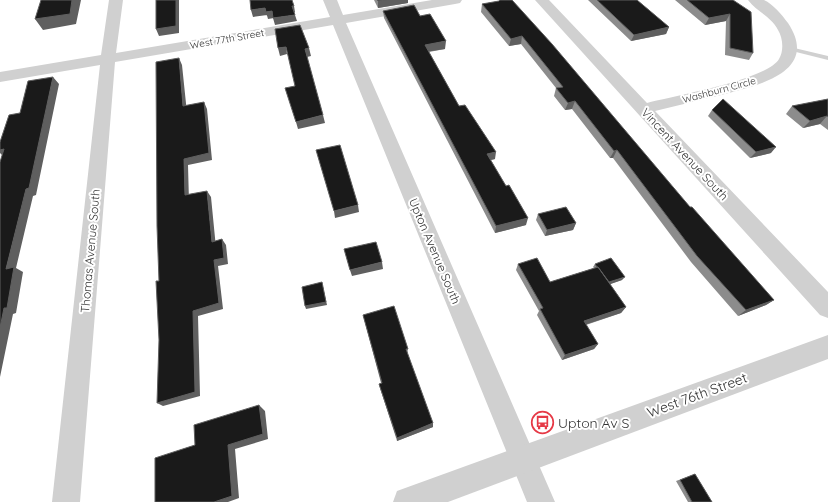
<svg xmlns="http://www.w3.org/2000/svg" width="828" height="502" viewBox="0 0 828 502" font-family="Quicksand,sans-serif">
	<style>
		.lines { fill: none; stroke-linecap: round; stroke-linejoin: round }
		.service { fill: #d0d0d0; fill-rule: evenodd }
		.minor { fill: #d0d0d0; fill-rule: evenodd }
		.tertiary { fill: #d0d0d0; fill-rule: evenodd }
		.wall { fill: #8c8c8c }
		.shaded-wall { fill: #5f5f5f }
		.building { fill: #1a1a1a; stroke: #5f5f5f }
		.labels { text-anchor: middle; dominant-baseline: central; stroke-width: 4; stroke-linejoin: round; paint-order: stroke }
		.far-street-label { font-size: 10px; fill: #333; stroke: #fff }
		.street-label { font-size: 12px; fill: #333; stroke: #fff }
		.near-street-label { font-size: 14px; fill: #333; stroke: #fff }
		.near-poi-label { font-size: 14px; fill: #333; stroke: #fff; text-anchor: start }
	</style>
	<rect width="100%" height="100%" fill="#fff"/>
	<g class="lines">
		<path class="service" d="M790 47 828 56V60L788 50 787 49Z"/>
		<path class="minor" d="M109 0H123L116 53 330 17 323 0H337L343 15 432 0H462L460 3 455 4 346 23 555 502H527L333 25 115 62 80 502H52L100 65 0 82V72L101 55Z
			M535 0H549L647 103C673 96 767 80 779 59 784 51 783 38 778 30 771 16 757 12 748 0 753 0 760 0 764 0 773 4 782 15 788 23 821 73 755 86 721 95 699 100 677 106 655 111L828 292V318L820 315Z"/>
		<path class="tertiary" d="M828 335V359L448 502H393L397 491 408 487Z"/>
	</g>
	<path class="wall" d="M374 0H408V3L378 8Z
		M588 0H637L669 27 666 34 631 41Z
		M675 0H733L753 53 749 60 725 55 726 21 705 25Z
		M499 1 690 207 774 300 766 305 738 316 691 262 613 158H610L572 109 565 110 554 96 556 88 521 44 509 46 481 12 482 4Z
		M383 11 420 16 445 49 429 52 459 106 495 159 491 160 526 225 495 233 384 18Z
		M828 99V130L820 124 803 128 786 114 792 106Z
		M712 110 771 153 750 158 708 116Z
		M538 214 576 223 573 230 545 236 536 220Z
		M518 264 550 282 594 268 593 267 595 264 622 280 610 284 626 307 621 313 586 325 598 344 594 349 562 360 537 315 539 311 516 270Z
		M363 315 408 349 407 354 433 427 397 441 380 388 379 384 381 383Z
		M695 474 712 502H688L676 481Z"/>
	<path class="shaded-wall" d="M72 0H81L76 24 43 30 35 19Z
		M176 0H179V33L159 36 156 29Z
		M387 0H408V3L378 8V1Z
		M292 6H294L295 12 293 13Z
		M265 8 267 15 253 17 251 10Z
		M272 11 274 18 268 19 266 12Z
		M730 14 726 21 705 25 709 18Z
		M295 15 297 21 275 25 273 18Z
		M669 27 666 34 631 41 634 35Z
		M522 36 521 44 509 46 511 39Z
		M446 41 445 49 425 52V45Z
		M286 47 287 54 280 56 278 48Z
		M309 48 311 56 307 57 305 49Z
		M179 58 182 65 187 113 183 106Z
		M53 77 59 84 36 195 33 196 16 268 23 272 16 313 13 314 0 377V328L6 269Z
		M575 101 572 109 565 110 568 103Z
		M204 102 207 109 212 160 188 165 189 202 185 195 184 159Z
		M323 115 325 123 298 129 296 122Z
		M827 116 820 124 803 128 810 121Z
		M776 147 771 153 750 158 756 152Z
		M4 149V157L0 153V150Z
		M617 150 613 158H610L614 151Z
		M496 152 495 159 486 161 487 154Z
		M207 191 211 197 216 248 212 242Z
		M358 205 359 212 335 218 334 211Z
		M528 218 526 225 495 233 496 226Z
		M576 223 573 230 545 236 547 230Z
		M222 239 226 245 228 264 218 266 223 309 198 316 200 396 163 406 157 403 193 311Z
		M382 262 383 269 352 276 350 270Z
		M625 277 622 280 605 286 608 283Z
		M322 282 327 305 306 309 305 306Z
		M774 300 766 305 738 316 746 310Z
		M626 307 621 313 581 326 584 321Z
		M598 344 594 349 562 360 565 355Z
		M259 405 265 411 268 439 235 449 239 498 228 502H214L228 445Z
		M433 423V427L397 441V438Z"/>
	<path class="building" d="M41 0H72L70 14 35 19Z
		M156 0H176V26L156 29Z
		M250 0H292L294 6H292L295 15 273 18 272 11 266 12 265 8 251 10Z
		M377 0H387L378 1Z
		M500 0H512L552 44 690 207H692L774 300 746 310 697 256 617 150 614 151 575 101 568 103 556 88 563 87 522 36 511 39 482 4 499 1Z
		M597 0H637L669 27 634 35Z
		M687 0H733L751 12 753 53 730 48V14L709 18Z
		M414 5 420 16 430 14 446 41 425 45 459 106 465 105 496 152 487 154 506 186 509 185 528 218 496 226 383 11Z
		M300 25 309 48 305 49 323 115 296 122 285 88 295 86 286 47 278 48 275 29Z
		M179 58 183 106 204 102 209 153 184 159 185 195 207 191 212 242 222 239 224 258 214 260 219 303 193 311 195 392 157 403 159 340 156 281H159L157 226 156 62Z
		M53 77 29 188 26 189 6 269 14 267 7 308H4L0 328V162L4 149 0 150V142L9 115 20 113 28 81Z
		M723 99 776 147 756 152 712 110Z
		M828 99V117L827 116 810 121 792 106Z
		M340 145 358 205 334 211 316 150Z
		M566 207 576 223 547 230 538 214Z
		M376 242 382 262 350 270 344 249Z
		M537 258 550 282 598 267 626 307 584 321 598 344 565 355 540 309 543 308 518 264Z
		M611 258 625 277 609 282 598 267H597L595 264Z
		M322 282 326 302 305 306 302 287Z
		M394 306 408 349H406L433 423 397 438 379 384 382 383 363 315Z
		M259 405 263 434 228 445 232 496 214 502H155V458L195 445 194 425Z
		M695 474 712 502H692L680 480Z"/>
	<defs>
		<symbol id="bus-ring" viewBox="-11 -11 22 22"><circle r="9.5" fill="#fff" stroke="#e63946" stroke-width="1.5"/><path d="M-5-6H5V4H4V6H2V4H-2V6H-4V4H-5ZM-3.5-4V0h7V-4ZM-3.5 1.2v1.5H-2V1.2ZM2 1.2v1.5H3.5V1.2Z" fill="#e63946"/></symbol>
	</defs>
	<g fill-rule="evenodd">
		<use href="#bus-ring" x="530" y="410" width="25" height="25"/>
	</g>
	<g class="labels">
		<g class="far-street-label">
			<text transform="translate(227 39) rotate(-10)">West 77th Street</text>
			<text transform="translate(719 90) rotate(-15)">Washburn Circle</text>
		</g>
		<g class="street-label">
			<text transform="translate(685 154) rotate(47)">Vincent Avenue South</text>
			<text transform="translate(90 251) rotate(-85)">Thomas Avenue South</text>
			<text transform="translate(435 251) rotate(67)">Upton Avenue South</text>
		</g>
		<g class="near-street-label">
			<text transform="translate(697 395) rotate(-20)">West 76th Street</text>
		</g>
		<g class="near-poi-label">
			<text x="558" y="423">Upton Av S</text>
		</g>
	</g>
</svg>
